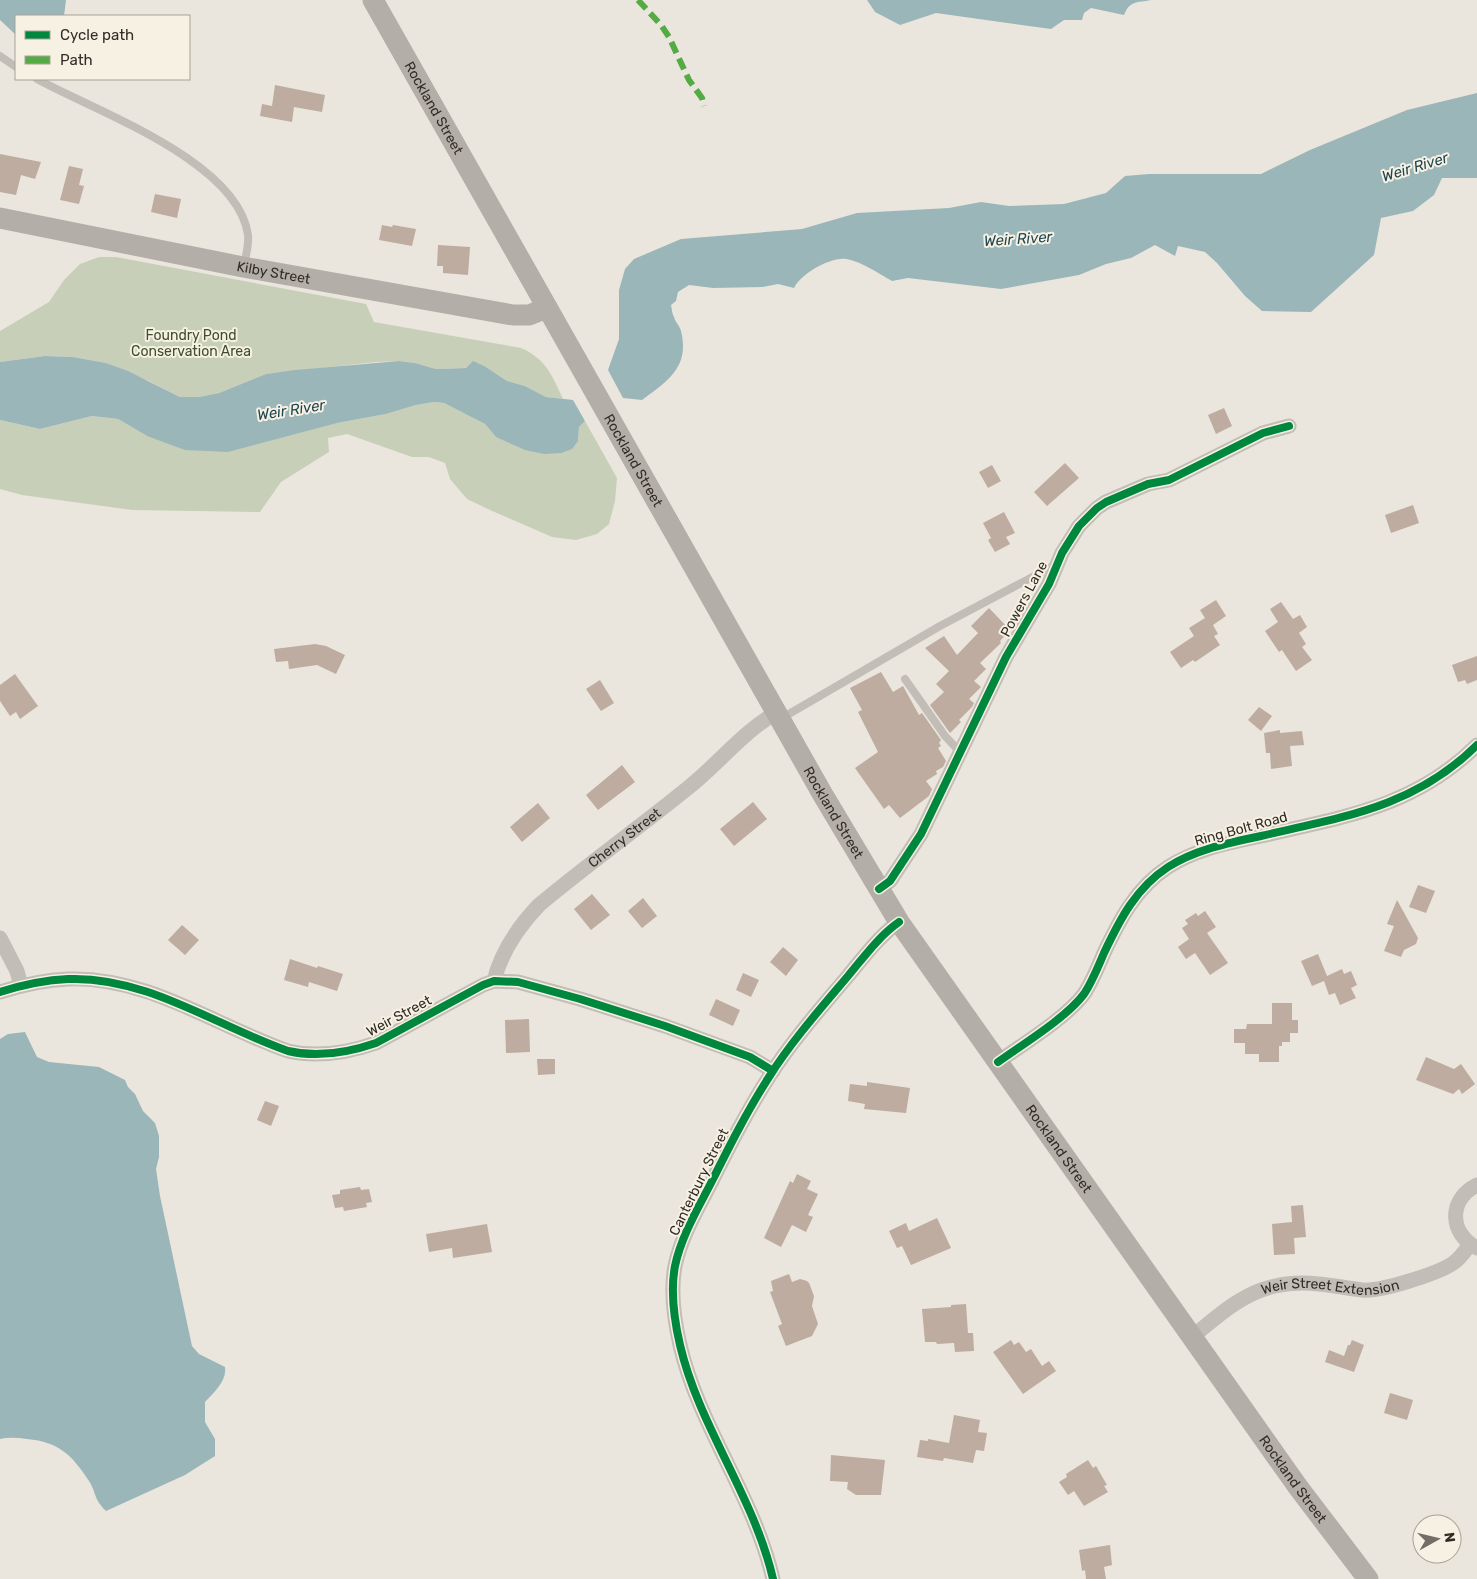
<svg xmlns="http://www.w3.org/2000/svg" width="1477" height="1579" viewBox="0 0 1477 1579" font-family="Rubik,sans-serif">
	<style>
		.green { fill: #c8cfb8 }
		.water { fill: #9bb6b9 }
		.building { fill: #bdac9f }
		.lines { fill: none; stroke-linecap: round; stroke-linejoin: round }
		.lane { stroke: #c2beb7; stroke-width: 8 }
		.street { stroke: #c2beb7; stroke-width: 15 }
		.secondary { stroke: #b3aea7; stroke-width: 21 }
		.quiet { stroke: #54ab44; stroke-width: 6; stroke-dasharray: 12 6; stroke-linecap: butt }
		.cycleway-casing { stroke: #f7f1e4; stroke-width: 11 }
		.cycleway { stroke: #00873e; stroke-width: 8 }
		.labels { text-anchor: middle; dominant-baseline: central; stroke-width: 4; stroke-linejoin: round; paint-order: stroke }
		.street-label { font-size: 14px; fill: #322c26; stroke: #f7f1e4 }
		.park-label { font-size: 14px; fill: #3d4f2b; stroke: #f7f1e4 }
		.water-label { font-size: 15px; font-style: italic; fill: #1e4751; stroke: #f7f1e4 }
	</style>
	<rect width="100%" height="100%" fill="#eae6dd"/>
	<path class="green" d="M99 257H116L366 304 374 322 521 348C546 359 552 375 563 399L546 397 525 386 507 381 486 367 436 369 415 363 399 361 376 362 266 374 219 393 199 397H180L149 381 106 363 73 357 45 356 0 362V331L49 302 64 280 80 264Z
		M434 402 444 403 485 424 496 437 578 441 579 427 585 421 617 478 615 501 609 524 597 534 576 540 552 537 490 510 467 499 450 479 445 463 429 457H412L347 434 328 438 329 452 281 482 260 512 132 510 22 495 0 489V420L40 429 92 416 118 419 147 436 337 423 386 414 416 405Z"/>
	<path class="water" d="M0 0H66L64 16H16V35L0 20Z
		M867 0H1151C1137 3 1130 0 1124 15L1091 8 1084 13 1082 20H1064L1051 29 936 13 900 25 875 12Z
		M1477 93V178H1442L1434 195 1413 211 1381 218 1374 255 1311 312 1262 311 1245 296 1217 263 1205 252 1178 246 1175 256 1155 245 1131 258 1106 264 1079 275 1001 289 908 278 892 281C880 274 860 261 846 259 830 257 801 274 794 288L778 284 763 287 713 288 689 285 678 292 676 301 671 305C672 309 672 314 674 317 675 322 680 326 681 331 690 367 668 381 642 400L623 398 608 370 619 339V290L625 269 634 259 681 239 802 229 857 213 949 208 981 202 1009 206 1064 204 1106 193 1125 176 1149 174H1261L1310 150 1407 110Z
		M45 356 73 357 106 363 128 371 180 397H199L219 393 266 374 295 370 399 361 415 363 436 369 466 368 473 361 486 367 507 381 525 386 546 397 573 400 585 421 579 427 578 441 572 449 561 453 544 454 525 450 496 437 485 424 444 403 434 402 416 405 386 414 337 423 228 452 185 450 147 436 118 419 92 416 40 429 0 420V362Z
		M25 1032 37 1057 49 1062 99 1067 125 1080 128 1087 135 1094 143 1111 155 1123 159 1136V1157L156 1169 160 1196 192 1346 199 1354 225 1367C227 1381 214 1392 205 1402V1422L215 1439V1456L185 1475 106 1511C93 1498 97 1494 89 1481 72 1455 59 1442 27 1439 18 1438 9 1437 0 1439V1039L8 1034Z"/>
	<path class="building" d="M275 85 325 95 322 112 294 107 292 122 260 116 262 104 272 106Z
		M0 154 41 162 35 179 21 175 16 195 0 192Z
		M69 166 83 169 79 185 84 186 79 204 60 200Z
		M155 194 181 199 177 218 151 212Z
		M382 225 392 227 393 225 416 229 412 246 379 240Z
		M438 245 470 247 468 275 443 273V266H437Z
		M1224 408 1232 426 1216 434 1208 415Z
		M1065 463 1079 478 1047 506 1034 492Z
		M992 465 1001 481 988 488 979 472Z
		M1413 505 1419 523 1391 533 1385 515Z
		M1004 512 1015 533 1006 537 1010 544 995 552 988 540 991 538 983 523Z
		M1216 600 1226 616 1213 625 1218 634 1214 636 1220 645 1195 662 1193 660 1181 668 1170 652 1194 636 1189 628 1205 618 1200 610Z
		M1281 602 1293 619 1300 615 1307 627 1299 633 1306 644 1302 647 1312 660 1296 671 1282 650 1279 652 1265 631 1278 622 1270 609Z
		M989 608 1010 630 1000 641 1001 643 980 663 986 669 974 681 981 687 969 699 974 703 972 707 959 720 961 722 950 733 930 705 944 692 936 684 949 671 925 648 944 636 957 655 978 633 971 626Z
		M315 644 326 646 345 655 336 674 317 665 289 669 288 661 276 662 274 649Z
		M1477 656V680L1467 684 1465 680 1458 682 1452 665Z
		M881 672 893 692 903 686 919 715 922 713 941 740 939 743 941 746 938 748 946 761 943 767 936 771 937 774 926 781 932 789 929 796 900 818 889 805 884 809 855 768 878 752 858 712 862 710 850 688Z
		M15 674 38 706 20 719 16 712 10 716 0 701V685Z
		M600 680 614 703 601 711 586 689Z
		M1259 707 1272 716 1261 731 1248 720Z
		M1280 730V733L1302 731 1304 745 1290 746 1292 766 1271 769 1270 753H1266L1264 733Z
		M622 765 635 782 598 810 586 795Z
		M753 802 767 819 734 846 720 829Z
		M538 803 550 818 522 842 510 827Z
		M1418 885 1435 891 1426 913 1409 907Z
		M592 894 610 915 591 930 574 909Z
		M643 898 657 916 642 928 628 911Z
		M1397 900 1418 938 1416 944 1404 950 1401 957 1384 951 1394 926 1387 924Z
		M1205 911 1216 927 1207 933 1228 963 1210 975 1195 953 1186 959 1178 947 1189 939 1182 928 1188 924 1185 920 1196 913 1198 916Z
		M182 925 199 940 185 955 168 940Z
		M783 947 798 960 786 976 770 962Z
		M1318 954 1327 976 1342 969 1344 974 1351 971 1357 985 1351 988 1356 998 1340 1005 1335 993 1329 995 1324 981 1312 986 1301 961Z
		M290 959 317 968 318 966 343 974 337 991 309 982 308 987 284 980Z
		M743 973 759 980 751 997 736 990Z
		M716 999 740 1010 733 1026 709 1015Z
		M1272 1003H1292V1020H1298V1033H1290V1042H1282V1046H1279V1062H1259V1054H1245V1043H1234V1029H1246L1247 1024H1272Z
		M529 1019 530 1052 506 1053 505 1020Z
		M1426 1057 1454 1069 1461 1064 1475 1084 1462 1094 1459 1089 1453 1094 1416 1080Z
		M537 1059H555V1074L538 1075Z
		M867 1082 910 1088 906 1113 864 1109 865 1104 848 1101 850 1084 867 1086Z
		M265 1101 279 1106 271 1126 257 1120Z
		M797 1174 811 1181 807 1189 818 1194 808 1215 813 1217 806 1232 792 1225 781 1247 764 1238 790 1181 793 1183Z
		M360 1187 361 1190 369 1189 372 1202 366 1203 367 1207 344 1211 343 1207 335 1208 332 1195 340 1194V1190Z
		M1303 1205 1306 1237 1294 1238 1295 1254 1274 1255 1272 1224 1292 1222 1291 1206Z
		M937 1218 951 1248 911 1265 902 1246 897 1248 889 1231 906 1223 909 1231Z
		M487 1224 492 1252 453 1258 452 1248 429 1252 426 1234Z
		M789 1274 792 1282 800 1279 807 1281 809 1283 814 1296 812 1306 818 1324 812 1336 786 1346 778 1326 782 1324 770 1292 773 1291 771 1281Z
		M966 1304 968 1333H973L974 1351 955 1352 954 1343 937 1344 936 1342H925L922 1309 951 1307V1305Z
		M1011 1340 1014 1345 1019 1342 1026 1352 1031 1349 1042 1366 1049 1361 1056 1371 1023 1394 993 1352Z
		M1352 1340 1364 1345 1354 1372 1325 1362 1329 1350 1344 1356 1348 1345H1350Z
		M1390 1393 1413 1400 1407 1420 1384 1413Z
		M954 1415 980 1420 978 1432 987 1433 984 1451 976 1450 973 1463 944 1458 943 1461 917 1457 920 1440 928 1441V1439L949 1443Z
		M831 1455 885 1460 881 1495H856L847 1489 848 1482 830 1481Z
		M1088 1460 1093 1468 1096 1466 1107 1485 1104 1486 1108 1492 1084 1506 1074 1491 1068 1495 1059 1482 1067 1477 1066 1474Z
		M1110 1545 1112 1565 1104 1567 1106 1579H1086L1085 1570 1082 1571 1079 1550Z"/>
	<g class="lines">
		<path class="lane" d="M0 56 16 67
			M37 79C95 111 238 161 248 235 249 245 246 255 244 265
			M905 679 945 736 961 753
			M782 718 940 626 1055 565"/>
		<g class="street">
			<path d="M879 889 890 881 921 834 1006 657 1049 584 1062 553 1079 526 1097 508 1106 502 1148 484 1169 480 1263 433 1289 426"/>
			<path d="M0 938 17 971 21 986"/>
			<path id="s1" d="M494 981C501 952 519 926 539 905 588 864 640 827 689 787 719 763 744 731 776 713"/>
			<path d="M0 992C22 985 45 980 68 979 147 976 216 1026 288 1051 318 1058 347 1053 376 1043L483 985 494 981 518 982 580 999 665 1026 750 1057 773 1071"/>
			<path d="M998 1062C1023 1044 1066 1018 1084 994 1092 982 1098 967 1104 953 1120 919 1136 888 1168 867 1196 849 1229 843 1261 836 1343 817 1415 807 1477 745"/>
			<path d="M1477 1185C1448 1199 1449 1234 1477 1248"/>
			<path id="s2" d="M1192 1337C1218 1316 1242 1293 1275 1286 1306 1279 1331 1286 1362 1290 1380 1292 1436 1274 1452 1264 1460 1259 1465 1251 1470 1244"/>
			<path d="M773 1579C754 1496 699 1427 680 1345 674 1319 670 1292 675 1266 681 1237 697 1210 711 1183 729 1147 747 1111 769 1077 791 1042 821 1008 848 976 864 957 879 936 899 922"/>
		</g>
		<g class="secondary">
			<path id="s3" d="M373 0 823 795 899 922 1298 1487 1368 1579"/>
			<path id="s4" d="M0 218 243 267 513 315H529L547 308"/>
		</g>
		<path class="quiet" d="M638 0 661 25 669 37 689 80 702 98 704 106"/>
		<defs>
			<path id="cycleway" d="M879 889 890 881 921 834 1006 657 1049 584 1062 553 1079 526 1097 508 1106 502 1148 484 1169 480 1263 433 1289 426
				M0 992C22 985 45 980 68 979 147 976 216 1026 288 1051 318 1058 347 1053 376 1043L483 985 494 981 518 982 580 999 665 1026 750 1057 773 1071
				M998 1062C1023 1044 1066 1018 1084 994 1092 982 1098 967 1104 953 1120 919 1136 888 1168 867 1196 849 1229 843 1261 836 1343 817 1415 807 1477 745
				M773 1579C754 1496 699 1427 680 1345 674 1319 670 1292 675 1266 681 1237 697 1210 711 1183 729 1147 747 1111 769 1077 791 1042 821 1008 848 976 864 957 879 936 899 922"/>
		</defs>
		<use href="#cycleway" class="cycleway-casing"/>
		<use href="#cycleway" class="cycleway"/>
	</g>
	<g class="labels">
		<g class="street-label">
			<text stroke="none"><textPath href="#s3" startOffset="124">Rockland Street</textPath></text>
			<text stroke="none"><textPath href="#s4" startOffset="279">Kilby Street</textPath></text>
			<text stroke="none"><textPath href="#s3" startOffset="529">Rockland Street</textPath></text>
			<text transform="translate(1024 599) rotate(-62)">Powers Lane</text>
			<text stroke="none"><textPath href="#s3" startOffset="934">Rockland Street</textPath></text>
			<text transform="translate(1241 829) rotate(-15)">Ring Bolt Road</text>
			<text stroke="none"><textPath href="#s1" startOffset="198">Cherry Street</textPath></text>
			<text transform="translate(399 1016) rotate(-28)">Weir Street</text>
			<text stroke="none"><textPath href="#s3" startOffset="1339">Rockland Street</textPath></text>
			<text transform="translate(699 1182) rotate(-64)">Canterbury Street</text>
			<text stroke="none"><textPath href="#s2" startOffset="154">Weir Street Extension</textPath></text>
			<text stroke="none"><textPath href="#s3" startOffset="1744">Rockland Street</textPath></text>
		</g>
		<g class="park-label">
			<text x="191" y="335">Foundry Pond<tspan x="191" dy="16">Conservation Area</tspan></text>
		</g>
		<g class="water-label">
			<text transform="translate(1415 167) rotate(-17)">Weir River</text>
			<text transform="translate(1018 239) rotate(-4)">Weir River</text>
			<text transform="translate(291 410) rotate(-9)">Weir River</text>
		</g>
	</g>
	<rect x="15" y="15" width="175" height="65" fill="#f7f1e4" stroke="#a8a298"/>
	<rect x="25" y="31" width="25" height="8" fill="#00873e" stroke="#a8a298"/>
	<text x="60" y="40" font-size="15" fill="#322c26">Cycle path</text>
	<rect x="25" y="56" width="25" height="8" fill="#54ab44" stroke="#a8a298"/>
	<text x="60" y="65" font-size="15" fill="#322c26">Path</text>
	<g transform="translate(1437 1539) rotate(82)"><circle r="24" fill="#f7f1e4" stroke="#a8a298"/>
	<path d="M0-4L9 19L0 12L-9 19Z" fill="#726d66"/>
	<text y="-8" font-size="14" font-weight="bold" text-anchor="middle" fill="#322c26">N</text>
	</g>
</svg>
